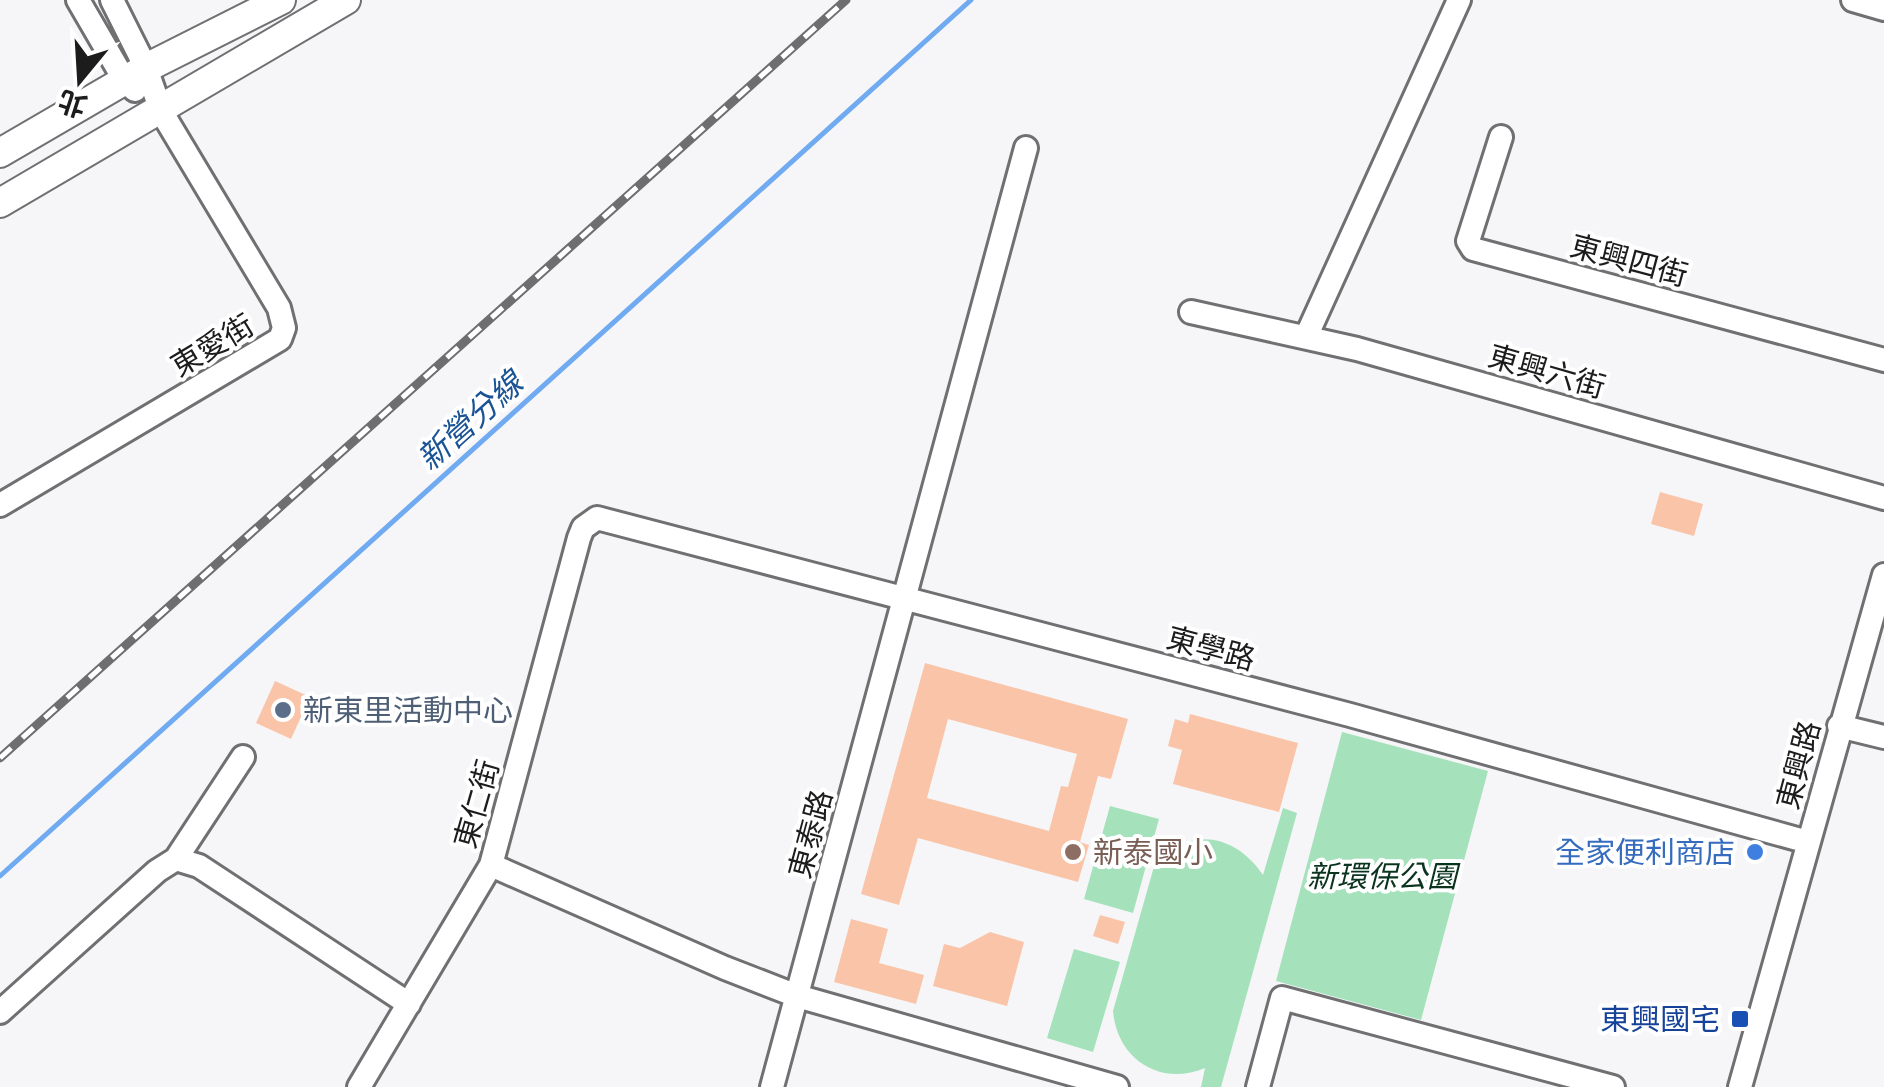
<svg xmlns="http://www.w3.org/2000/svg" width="1884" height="1087" viewBox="0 0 1884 1087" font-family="Merriweather,'Noto Sans TC',serif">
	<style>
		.green { fill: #a5e2bb }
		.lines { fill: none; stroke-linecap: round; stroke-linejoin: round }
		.stream { stroke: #70aaf1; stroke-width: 5 }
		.building { fill: #fac4a8; fill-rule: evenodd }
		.minor-casing { stroke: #707072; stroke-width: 28 }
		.major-casing { stroke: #707072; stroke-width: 32 }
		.minor { stroke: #fff; stroke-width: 22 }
		.major { stroke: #fff; stroke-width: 28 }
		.rail-casing { stroke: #6e6e70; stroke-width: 9 }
		.rail { stroke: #fff; stroke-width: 5; stroke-dasharray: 15; stroke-linecap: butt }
		.service-dot { fill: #5c6f8a; stroke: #fff; stroke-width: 4 }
		.education-dot { fill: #8d6e63; stroke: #fff; stroke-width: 4 }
		.shop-dot { fill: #3f7fe0; stroke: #fff; stroke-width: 4 }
		.transit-dot { fill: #1a4fb4; stroke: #fff; stroke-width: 4 }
		.labels { text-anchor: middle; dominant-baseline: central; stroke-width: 8; stroke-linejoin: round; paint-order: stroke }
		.street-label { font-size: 30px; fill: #1c1c1d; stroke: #fff }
		.service-label { font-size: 30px; fill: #4e5e75; stroke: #fff; text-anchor: start }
		.education-label { font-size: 30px; fill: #785e54; stroke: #fff; text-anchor: start }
		.shop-label { font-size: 30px; fill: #366cbe; stroke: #fff; text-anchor: end }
		.park-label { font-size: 30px; font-style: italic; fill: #0a341e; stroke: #fff }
		.transit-label { font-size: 30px; fill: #164399; stroke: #fff; text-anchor: end }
		.water-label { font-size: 32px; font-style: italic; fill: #1b5494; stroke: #fff }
	</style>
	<rect width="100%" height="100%" fill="#f6f6f9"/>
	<path class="green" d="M1342 732 1488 771 1421 1020 1276 981Z
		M1110 806 1159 819 1133 913 1084 899Z
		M1283 808 1297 813 1221 1087H1201L1205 1068C1160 1087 1117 1059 1113 1011L1153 870C1184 825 1234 832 1263 875Z
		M1074 949 1120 962 1093 1052 1047 1038Z"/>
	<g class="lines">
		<path class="stream" d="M0 876 971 0"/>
	</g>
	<path class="building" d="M1660 492 1703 504 1694 536 1651 524Z
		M925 663 1128 719 1111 779 1098 776 1080 842 1089 845 1078 882 918 838 899 905 861 894ZM948 719 1077 754 1068 787 1061 786 1049 831 927 798Z
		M275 681 310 697 291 739 256 723Z
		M1190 714 1298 743 1279 812 1173 784 1182 750 1168 746 1175 719 1188 723Z
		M1100 915 1125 922 1118 944 1093 936Z
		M851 919 888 929 879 963 924 975 916 1004 834 982Z
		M990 932 1024 942 1007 1006 933 986 944 944 960 948Z"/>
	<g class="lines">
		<defs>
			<path id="minor" d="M78 0 125 81 135 90
				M1853 0 1884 9
				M1501 137 1468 241 1473 249 1884 360
				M1191 312 1357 349 1884 498
				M1306 337 1459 0
				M0 505 280 339 284 328 279 308 161 111 146 68 112 0
				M1839 726 1884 737
				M176 859 199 866 409 1004
				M491 865 725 968 797 996 1117 1087
				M0 1012 157 871 176 859 243 757
				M359 1087 491 865 579 538 583 528 597 518 1350 715 1808 842
				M772 1087 1026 148
				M1258 1087 1282 998 1613 1087
				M1740 1087 1884 575"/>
			<path id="major" d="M0 153 146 68 281 0
				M0 203 346 0"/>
		</defs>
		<use href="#minor" class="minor-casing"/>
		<use href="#major" class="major-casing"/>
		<use href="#minor" class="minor"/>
		<use href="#major" class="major"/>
		<defs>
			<path id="rail" d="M0 758 846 0"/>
		</defs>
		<use href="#rail" class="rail-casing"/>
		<use href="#rail" class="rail"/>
	</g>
	<circle class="service-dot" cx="283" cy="710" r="10"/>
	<circle class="education-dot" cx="1073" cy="852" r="10"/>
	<circle class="shop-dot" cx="1755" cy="852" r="10"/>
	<rect class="transit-dot" x="1730" y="1009" width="20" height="20" rx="5"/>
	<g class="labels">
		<g class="street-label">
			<text transform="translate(1629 260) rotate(15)">東興四街</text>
			<text transform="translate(212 345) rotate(-31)">東愛街</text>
			<text transform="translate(1547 371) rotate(16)">東興六街</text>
			<text transform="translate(1211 648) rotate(15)">東學路</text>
			<text transform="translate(1798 765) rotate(-75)">東興路</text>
			<text transform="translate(476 804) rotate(-74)">東仁街</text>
			<text transform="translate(810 834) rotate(-75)">東泰路</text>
		</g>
		<g class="service-label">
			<text x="303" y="710">新東里活動中心</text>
		</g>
		<g class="education-label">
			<text x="1093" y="852">新泰國小</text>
		</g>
		<g class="shop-label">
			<text x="1735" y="852">全家便利商店</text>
		</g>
		<g class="park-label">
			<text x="1382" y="876">新環保公園</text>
		</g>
		<g class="transit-label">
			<text x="1720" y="1019">東興國宅</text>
		</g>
		<g class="water-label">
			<text transform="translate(470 421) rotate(-42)">新營分線</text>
		</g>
	</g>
	<g transform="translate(80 80) rotate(198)" stroke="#ffffff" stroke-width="8" paint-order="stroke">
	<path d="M0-8L18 38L0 25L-18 38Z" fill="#1c1c1d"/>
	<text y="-15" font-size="28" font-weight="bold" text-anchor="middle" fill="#1c1c1d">北</text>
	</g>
</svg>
